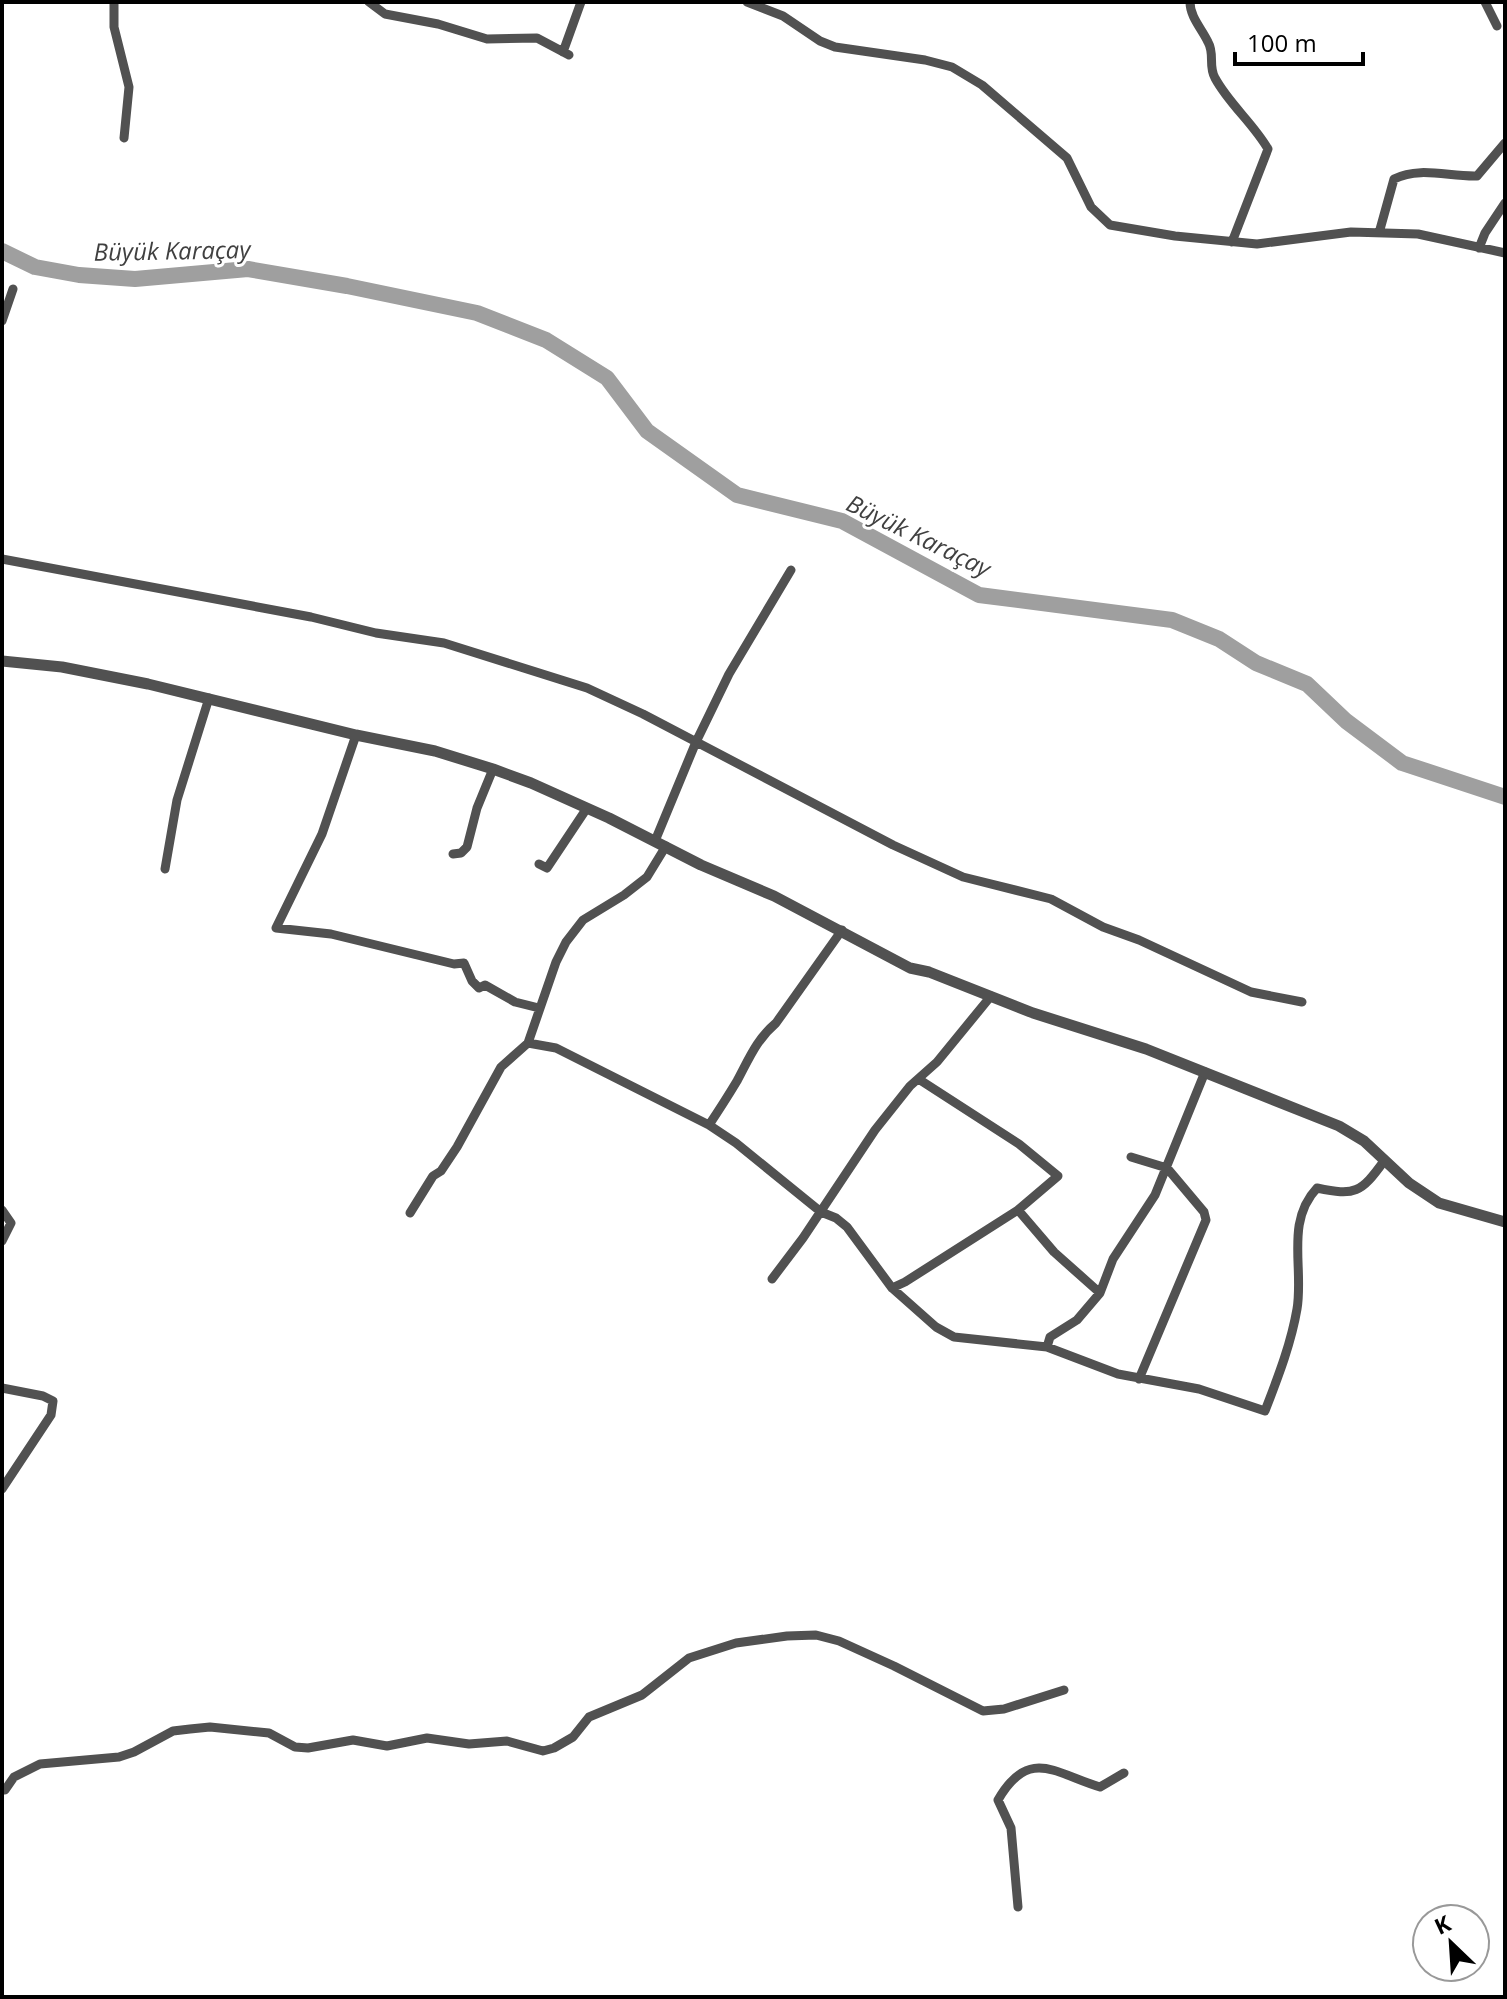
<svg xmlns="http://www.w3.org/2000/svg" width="1507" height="1999" viewBox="0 0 1507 1999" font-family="'Open Sans',sans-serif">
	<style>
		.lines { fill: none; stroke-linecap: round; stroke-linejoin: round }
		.river { stroke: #9f9f9f; stroke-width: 16 }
		.minor { stroke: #515151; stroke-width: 9 }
		.tertiary { stroke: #515151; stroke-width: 11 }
		.labels { text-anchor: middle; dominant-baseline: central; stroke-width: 6; stroke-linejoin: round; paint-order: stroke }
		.water-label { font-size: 24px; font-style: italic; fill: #404040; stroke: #fff }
	</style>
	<rect width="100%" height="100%" fill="#fff"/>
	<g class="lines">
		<path class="river" d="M2 251 35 267 79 275 135 279 248 269 347 286 477 313 546 340 607 378 647 431 737 495 842 521 979 595 1172 620 1219 639 1256 663 1307 684 1346 721 1402 763 1505 797"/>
		<path class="minor" d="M114 2V27L129 87 124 138
			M369 2 385 14 438 24 487 39 537 38 569 55
			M747 2 783 16 820 41 835 47 925 60 952 67 982 85 1067 158 1091 207 1110 225 1175 236 1257 244 1351 232 1418 234 1505 253
			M1190 2C1190 17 1202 29 1208 42 1215 54 1208 66 1215 78 1229 104 1253 123 1268 149L1232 242
			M1485 2 1497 26
			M563 52 581 2
			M1379 233 1394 179C1420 166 1449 177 1477 176L1505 143
			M1479 248 1485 233 1505 203
			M2 321 13 289
			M2 559 311 617 376 633 444 643 587 688 643 714 893 845 963 877 1051 899 1103 927 1139 940 1251 992 1302 1002
			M356 735 322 834 276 928 331 934 454 964 464 963 472 981 479 988 485 985 515 1002 539 1008
			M655 841 696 742 729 674 791 570
			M453 854 461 853 467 847 477 808 493 769
			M539 864 547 868 587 808
			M165 869 177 800 209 698
			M528 1043 556 1048 709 1125 736 1143 821 1212 836 1218 847 1227 892 1288 936 1327 954 1337 1047 1347 1118 1374 1199 1389 1265 1411C1278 1377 1291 1344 1297 1309 1304 1268 1285 1222 1317 1188 1355 1196 1361 1193 1384 1161
			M709 1125C719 1110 728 1096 737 1081 749 1059 756 1040 776 1023L842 930
			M1131 1157 1167 1168 1204 1212 1206 1220 1139 1379
			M2 1210 11 1223 2 1241
			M1018 1210 1054 1252 1100 1293
			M410 1213 433 1176 441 1171 457 1147 501 1067 528 1043 556 962 566 942 583 920 624 895 647 877 666 846
			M772 1279 803 1238 875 1130 910 1086 937 1062 991 996
			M892 1288 905 1282 1018 1210 1058 1176 1019 1144 920 1080
			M1047 1347 1050 1337 1077 1320 1100 1293 1113 1259 1155 1195 1205 1072
			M2 1388 43 1396 53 1401 51 1415 2 1489
			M2 1790H5L14 1777 40 1764 119 1757 134 1752 173 1731 190 1729 210 1727 269 1733 295 1747 308 1748 353 1740 387 1746 427 1738 469 1744 507 1741 543 1751 554 1748 573 1737 589 1717 642 1695 689 1658 736 1643 787 1636 816 1635 839 1641 894 1666 983 1711 1004 1709 1064 1690
			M1018 1907 1011 1828 998 1800C1029 1746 1056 1774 1100 1787L1124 1773"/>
		<path class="tertiary" d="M2 661 62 667 148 684 356 735 435 751 493 769 531 783 609 818 701 865 774 896 910 968 929 972 1033 1013 1146 1049 1339 1126 1364 1141 1409 1183 1439 1203 1505 1222"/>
	</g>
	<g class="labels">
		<g class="water-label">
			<text transform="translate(172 250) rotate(-1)">Büyük Karaçay</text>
			<text transform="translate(919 535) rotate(26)">Büyük Karaçay</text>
		</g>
	</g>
	<rect width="1507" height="1999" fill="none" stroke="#000000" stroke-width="8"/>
	<g transform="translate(1451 1943) rotate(335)"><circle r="38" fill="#ffffff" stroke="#999999" stroke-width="2"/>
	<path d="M0-6L14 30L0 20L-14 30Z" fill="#000000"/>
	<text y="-12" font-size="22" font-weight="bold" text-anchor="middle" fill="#000000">K</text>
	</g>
	<path d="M1235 52v12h128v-12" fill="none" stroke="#000000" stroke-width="4"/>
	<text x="1247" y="52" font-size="24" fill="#000000" stroke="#ffffff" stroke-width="6" paint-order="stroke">100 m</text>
</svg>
